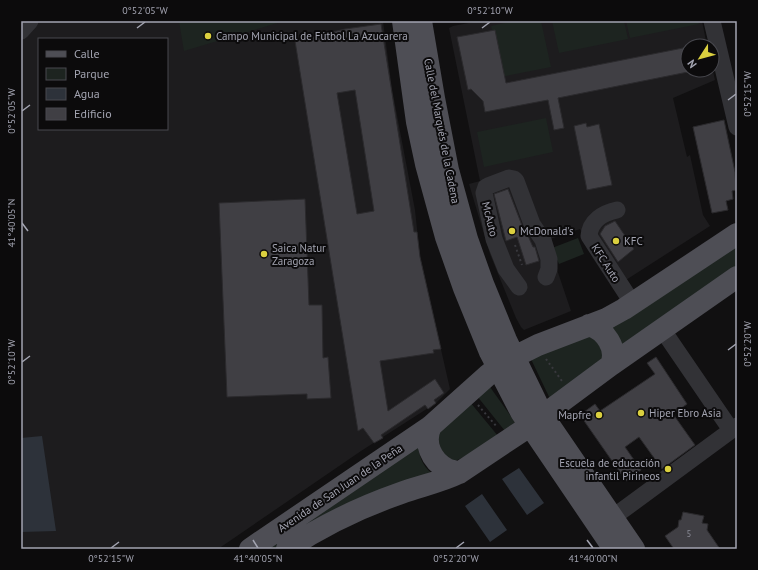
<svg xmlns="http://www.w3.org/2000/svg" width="758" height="570" viewBox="0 0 758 570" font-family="'PT Sans',sans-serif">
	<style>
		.built { fill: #1d1c1e; fill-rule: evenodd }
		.green { fill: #1d2420 }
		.water { fill: #2d323a }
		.building { fill: #403f44; stroke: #2b2a2d; fill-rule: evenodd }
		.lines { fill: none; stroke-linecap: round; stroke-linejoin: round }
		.path { stroke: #38383d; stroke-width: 2; stroke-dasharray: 2 3; stroke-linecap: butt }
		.minor { stroke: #323236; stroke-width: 17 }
		.major { stroke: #4e4e55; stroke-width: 22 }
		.ticks { fill: none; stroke: #a3a4b1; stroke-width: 1.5 }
		.poi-dot { fill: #dbd03f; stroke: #0c0b0c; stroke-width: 1.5 }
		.labels { text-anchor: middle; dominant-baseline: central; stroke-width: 4; stroke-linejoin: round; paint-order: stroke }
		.number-label { font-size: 9px; fill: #8a8b96 }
		.poi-label { font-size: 11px; fill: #a3a4b1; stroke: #0c0b0c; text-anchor: start }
		.street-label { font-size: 11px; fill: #a3a4b1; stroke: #0c0b0c }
		.neatline { fill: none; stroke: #a3a4b1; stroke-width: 1.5 }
		.ticks-label { font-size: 10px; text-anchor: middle; fill: #a3a4b1 }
	</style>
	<rect width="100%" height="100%" fill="#111011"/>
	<path class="built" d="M21 21H383L392 89 415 210 420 257 450 389 436 403 361 451 218 549H21ZM39 39H167V129H39Z
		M479 21H702L707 46H688V70H712V67L715 80 673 98 687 157 690 155 703 215 710 226 615 287 580 229 547 240 571 311 524 330 521 327 516 318 490 254 469 184 480 181 449 28 453 26Z"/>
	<path class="green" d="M179 21H284L184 51Z
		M513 21H541L551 67 501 77 491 26Z
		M552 21H624L628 39 559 53Z
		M626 21H698L699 24 630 38Z
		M546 118 553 152 484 167 477 132Z
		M578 238 584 254 559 264 552 248Z
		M737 243V268L619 355 602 326Z
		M586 333 595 338 606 358 552 403 530 357Z
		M490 387 515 422 505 431 477 396Z
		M470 402 498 436 466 456 455 461 442 455 437 434Z
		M417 441C419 454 421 466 433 474L277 549H256Z"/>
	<path class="water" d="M42 436 56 531 21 532V438Z
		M519 468 544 503 527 515 502 479Z
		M482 494 507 530 490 542 465 506Z"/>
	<path class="building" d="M381 24 414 232H417L420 257 441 349 433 350 434 353 380 361 388 411 435 379 444 393 434 400 436 403 428 409 425 405 381 435 383 438 374 443 363 428 358 431 295 41 345 29ZM355 90 374 211 357 214 337 93Z
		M495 30 506 83 688 47V72L558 98 564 128 554 130 548 100 485 112 483 101 471 89 468 90 457 37Z
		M724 120 735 172 736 190 732 191 733 199 726 201 728 210 712 213 693 127Z
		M586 123 587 127 599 124 612 185 587 190 574 126Z
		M508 189 523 228 529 238 533 247H535L539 261 526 265 517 237 506 241 494 194Z
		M305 199 309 305H322L323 358 328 357 331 398 307 399V394L227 397 219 203Z
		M615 221 634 249 618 262 600 234 605 226Z
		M656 357 687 404 673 414 695 445 662 469 639 437 625 447 641 470 626 481 580 415 595 404 600 411 655 374 647 363Z
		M683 512 704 516 702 523 708 524 707 530 720 549H674L665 536 678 527 679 520H681Z"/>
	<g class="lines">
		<path class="path" d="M515 245 522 265
			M546 359 562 381
			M478 405 497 427"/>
		<path class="minor" d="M712 21 737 127
			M21 31 30 21
			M617 210C603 213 590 221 589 236L633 304
			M519 287 506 269 494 239 484 193 486 187 488 186 509 178 514 179 516 181 532 224 543 240 549 259V269L546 277
			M662 329 731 430
			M612 518 737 426"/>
		<path class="major" d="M403 21 417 122 426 164 446 237 464 288 490 352 521 412 614 549
			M421 21 434 98 448 170 467 239 483 284 506 340 543 416 634 549
			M589 325C605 330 618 348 611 365
			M431 426C423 442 431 461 447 469 451 471 455 471 459 473
			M250 549 431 426 488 375 506 361 538 345 606 319 624 309 737 234
			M287 549C323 525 361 507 401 493 420 486 441 482 459 473L522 431 611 365 737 277"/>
	</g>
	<path class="ticks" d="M137 28 145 22M482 28 490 22M728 100 736 94M22 111 30 105M22 223 28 231M728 350 736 344M22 362 30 356M253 540 258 548M587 540 593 548M111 548 119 542M456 548 464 542"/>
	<g class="poi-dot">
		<circle cx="208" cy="36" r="4"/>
		<circle cx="512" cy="231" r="4"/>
		<circle cx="616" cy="241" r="4"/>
		<circle cx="264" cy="254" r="4"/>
		<circle cx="641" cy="413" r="4"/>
		<circle cx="599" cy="415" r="4"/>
		<circle cx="668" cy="469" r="4"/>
	</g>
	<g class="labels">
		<g class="number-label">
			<text x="689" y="533">5</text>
		</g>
		<g class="poi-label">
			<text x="216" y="36">Campo Municipal de Fútbol La Azucarera</text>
			<text x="520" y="231">McDonald's</text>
			<text x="624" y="241">KFC</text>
			<text x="272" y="248">Saica Natur<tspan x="272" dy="13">Zaragoza</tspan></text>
			<text x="649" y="413">Hiper Ebro Asia</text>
			<text x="591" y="415" text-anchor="end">Mapfre</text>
			<text x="660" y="463" text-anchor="end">Escuela de educación<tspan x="660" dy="13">infantil Pirineos</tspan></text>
		</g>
		<g class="street-label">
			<text transform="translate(442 131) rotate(79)">Calle del Marqués de la Cadena</text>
			<text transform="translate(490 219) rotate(76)">McAuto</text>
			<text transform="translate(606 263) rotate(57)">KFC Auto</text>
			<text transform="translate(340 488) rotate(-34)">Avenida de San Juan de la Peña</text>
		</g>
	</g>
	<rect width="758" height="570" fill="none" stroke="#0c0b0c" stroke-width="44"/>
	<rect x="38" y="38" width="130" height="92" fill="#0c0b0c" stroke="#48484e"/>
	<rect x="46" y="51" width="20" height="6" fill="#4e4e55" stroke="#48484e"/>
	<text x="74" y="58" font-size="12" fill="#a3a4b1">Calle</text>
	<rect x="46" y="68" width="20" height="12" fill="#1d2420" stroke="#48484e"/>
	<text x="74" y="78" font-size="12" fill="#a3a4b1">Parque</text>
	<rect x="46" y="88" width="20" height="12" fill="#2d323a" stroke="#48484e"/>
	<text x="74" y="98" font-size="12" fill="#a3a4b1">Agua</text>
	<rect x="46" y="108" width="20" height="12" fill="#403f44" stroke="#48484e"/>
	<text x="74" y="118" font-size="12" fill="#a3a4b1">Edificio</text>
	<g transform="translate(700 58) rotate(234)"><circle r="19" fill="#0c0b0c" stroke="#48484e"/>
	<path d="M0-3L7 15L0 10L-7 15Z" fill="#dbd03f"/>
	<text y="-6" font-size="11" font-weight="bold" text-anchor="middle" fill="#a3a4b1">N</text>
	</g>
	<rect x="22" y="22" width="714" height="526" class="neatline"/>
	<g class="ticks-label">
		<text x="145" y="14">0°52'05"W</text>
		<text x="490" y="14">0°52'10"W</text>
		<text transform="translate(747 94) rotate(-90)" y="4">0°52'15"W</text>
		<text transform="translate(11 111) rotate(-90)" y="4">0°52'05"W</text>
		<text transform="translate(11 223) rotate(-90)" y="4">41°40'05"N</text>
		<text transform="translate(747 344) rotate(-90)" y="4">0°52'20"W</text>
		<text transform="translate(11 362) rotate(-90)" y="4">0°52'10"W</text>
		<text x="111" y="562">0°52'15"W</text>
		<text x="258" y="562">41°40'05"N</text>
		<text x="456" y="562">0°52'20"W</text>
		<text x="593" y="562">41°40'00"N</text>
	</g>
</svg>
